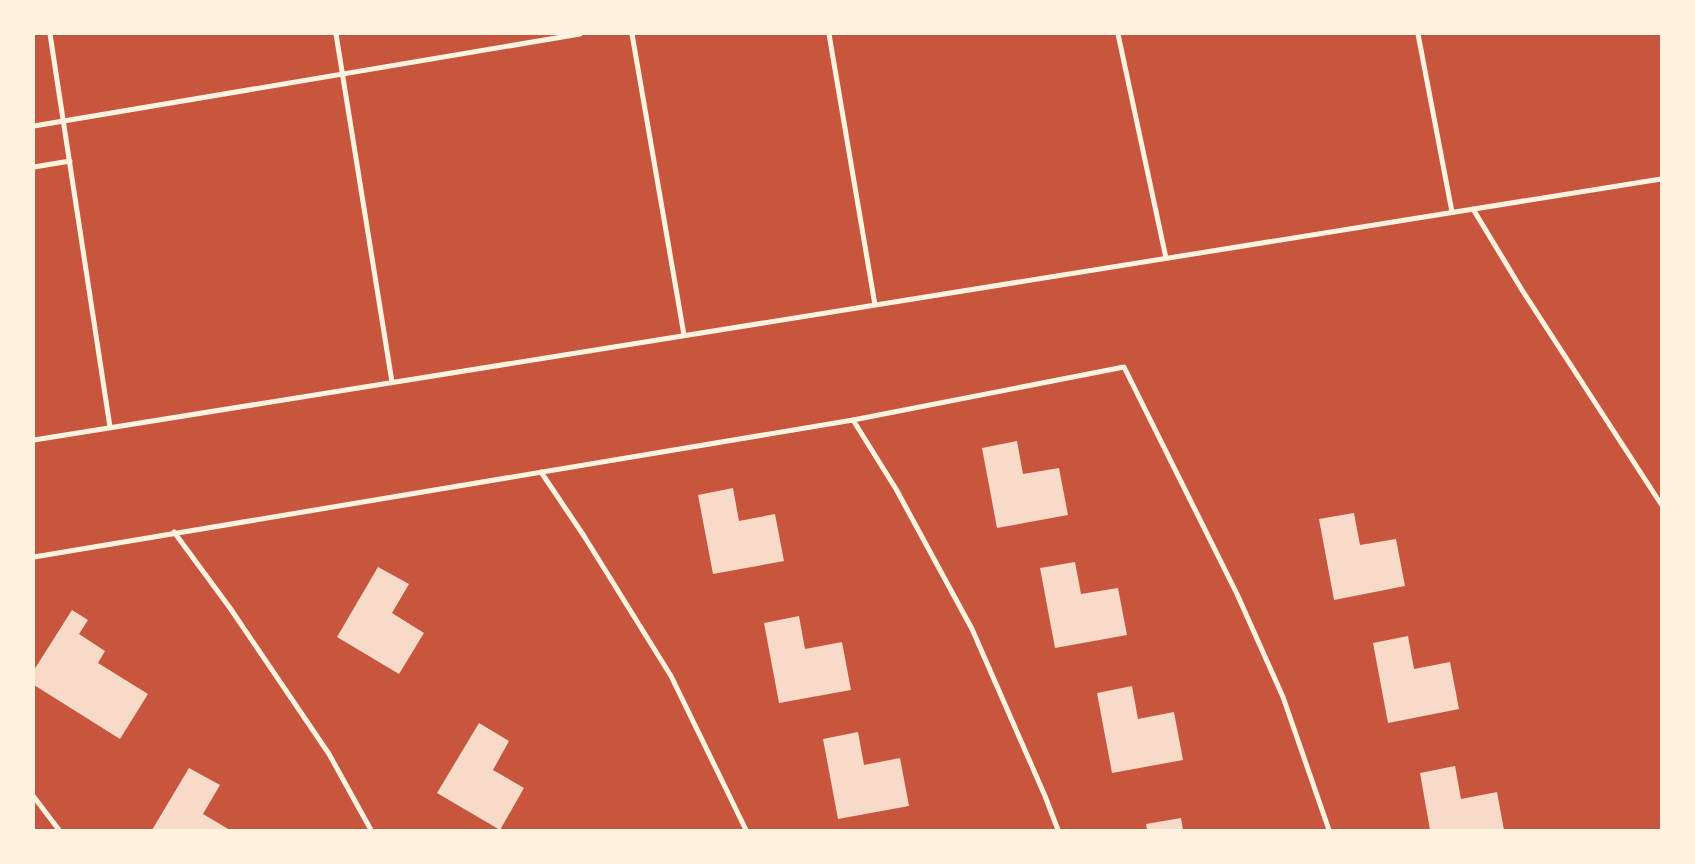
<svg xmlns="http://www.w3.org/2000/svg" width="1695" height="864" viewBox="0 0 1695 864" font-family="Mulish,sans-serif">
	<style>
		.building { fill: #f7dbc8 }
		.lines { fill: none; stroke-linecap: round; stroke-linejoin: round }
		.minor { stroke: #fff3e0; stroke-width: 5 }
	</style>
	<rect width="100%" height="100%" fill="#c8553d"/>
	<path class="building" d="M1017 441 1023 474 1059 468 1068 515 997 528 982 448Z
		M733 488 739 521 775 514 784 561 713 574 698 495Z
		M1354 513 1360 545 1396 539 1405 586 1334 600 1319 519Z
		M1075 562 1081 594 1118 588 1127 635 1055 648 1040 568Z
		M378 567 409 584 392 613 424 633 399 674 337 637Z
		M72 610 88 620 79 634 105 651 98 663 148 694 120 739 34 685V670Z
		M799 616 805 649 842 642 851 690 779 703 764 623Z
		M1408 636 1414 669 1450 662 1459 709 1388 723 1373 643Z
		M1132 686 1138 719 1174 712 1183 760 1112 773 1097 693Z
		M479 723 509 741 493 770 524 788 500 830 437 793Z
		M858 732 864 765 900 758 909 806 838 819 823 739Z
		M1455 766 1461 799 1497 792 1504 830H1430L1420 773Z
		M189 768 220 785 203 814 230 830H152Z
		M1181 818 1183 830H1147L1146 824Z"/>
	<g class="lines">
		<path class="minor" d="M50 34 110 427
			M336 34 392 382
			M632 34 684 335
			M829 34 875 305
			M1118 34 1166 258
			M1418 34 1452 212
			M34 126 580 34
			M34 167 70 161
			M1473 209 1522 290 1661 504
			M853 420 896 489 972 629 1045 796 1058 830
			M34 440 1661 179
			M541 472 584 536 671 676 746 830
			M174 532 230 608 329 754 371 830
			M34 557 853 420 1124 367 1237 594 1283 697 1329 830
			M34 797 59 830"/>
	</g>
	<rect width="1695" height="864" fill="none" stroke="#fff3e0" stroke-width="70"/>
</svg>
